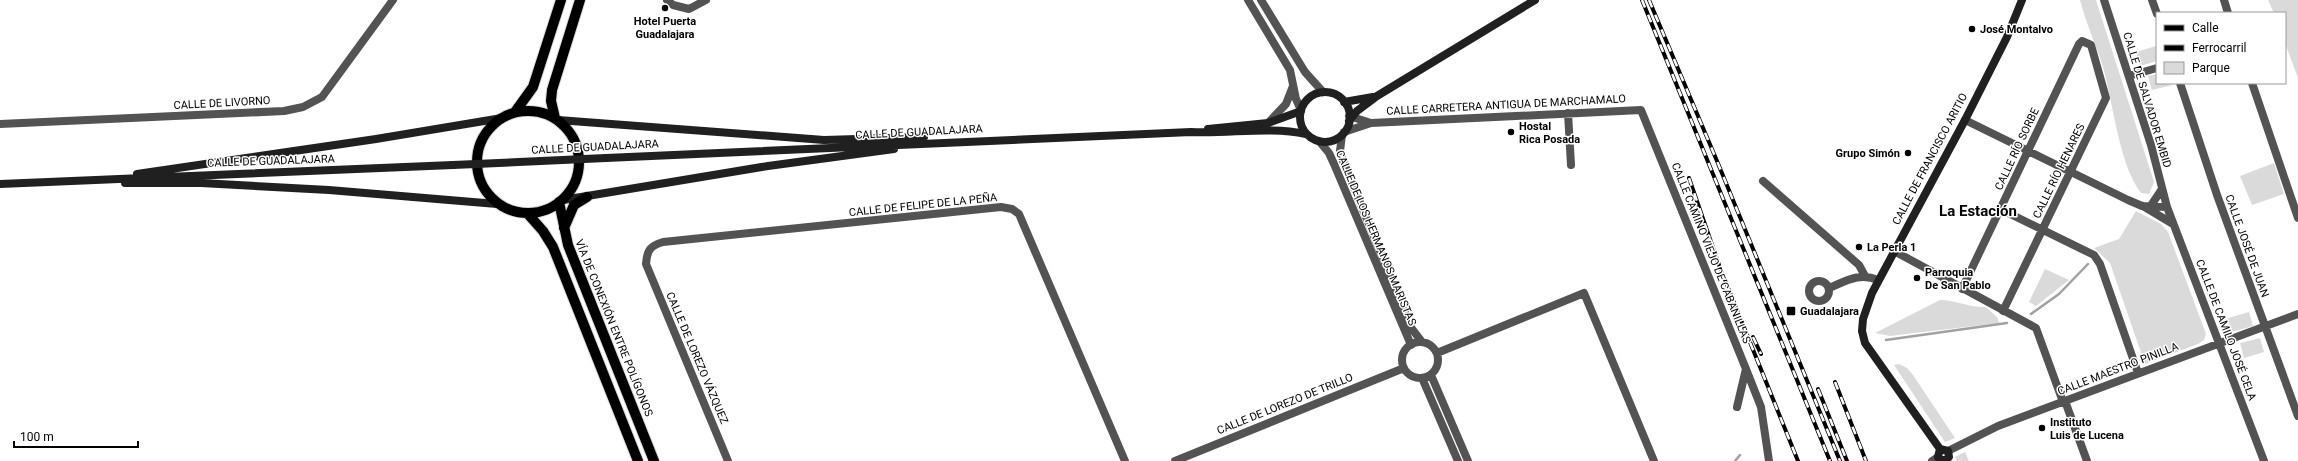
<svg xmlns="http://www.w3.org/2000/svg" width="2298" height="461" viewBox="0 0 2298 461" font-family="Roboto,sans-serif">
	<style>
		.green { fill: #dadada }
		.lines { fill: none; stroke-linecap: round; stroke-linejoin: round }
		.stream { stroke: #a1a1a1; stroke-width: 2.5 }
		.primary-casing { stroke: #dbdbdb; stroke-width: 12 }
		.street { stroke: #535353; stroke-width: 8 }
		.secondary { stroke: #202020; stroke-width: 8 }
		.primary { stroke: #000; stroke-width: 10 }
		.rail-casing { stroke: #000; stroke-width: 4 }
		.rail { stroke: #fff; stroke-width: 2.5; stroke-dasharray: 8; stroke-linecap: butt }
		.secondary-bridge { stroke: #202020; stroke-width: 8 }
		.poi-dot { fill: #000; stroke: #fff; stroke-width: 1.5 }
		.labels { text-anchor: middle; dominant-baseline: central; stroke-width: 3; stroke-linejoin: round; paint-order: stroke }
		.poi-label { font-size: 11px; font-weight: bold; fill: #000; stroke: #fff; text-anchor: start }
		.street-label { font-size: 11px; fill: #000; stroke: #fff }
		.district-label { font-size: 15px; font-weight: bold; fill: #000; stroke: #fff }
	</style>
	<rect width="100%" height="100%" fill="#fff"/>
	<path class="green" d="M2080 0H2096L2154 182 2149 194 2141 193C2119 164 2113 103 2103 67 2096 45 2086 23 2080 0Z
		M2268 0H2298V78L2285 43V13H2274Z
		M2156 46 2157 61 2140 66 2136 52Z
		M2157 74V83L2173 85 2152 90 2148 76Z
		M2274 163 2284 194 2252 205 2240 176Z
		M2136 211 2161 224 2168 232 2206 334 2204 340 2198 344 2145 364 2110 263 2094 248 2119 239Z
		M2045 269 2069 280 2036 306 2029 302Z
		M1940 300C1956 300 1970 308 1986 307L1997 317 1999 323 1890 336 1875 333Z
		M2249 312 2253 326 2232 332 2228 318Z
		M2260 338 2264 352 2244 358 2240 343Z
		M1899 364 1907 368 1913 375 1955 438 1945 442 1894 365Z
		M1965 452 1969 461H1957L1955 457Z"/>
	<g class="lines">
		<path class="stream" d="M2031 314 2059 294 2088 264
			M1886 340 2007 323
			M1735 461 1740 455"/>
		<defs>
			<path id="primary" d="M477 162a51 51 0 1 1 102 0a51 51 0 1 1-102 0Z
				M515 112 533 87 561 0
				M555 118 551 101 552 90 580 0
				M559 202 568 245 654 461
				M527 213 543 231 553 247 638 461
				M564 228 574 205 587 197"/>
		</defs>
		<use href="#primary" class="primary-casing"/>
		<path class="street" d="M667 0 673 5 689 9 706 0
			M1248 0 1290 70 1296 99 1301 110
			M1261 0 1305 72 1323 92
			M2104 0 2151 145 2167 207 2264 461
			M2152 0 2157 14
			M2224 0 2228 13
			M2129 76 2157 68
			M2180 83 2217 195 2298 416
			M2252 83 2298 218
			M1568 113 1571 165
			M1349 116 1371 123
			M1965 120 2128 200 2142 206 2167 207
			M1269 122 1286 104 1293 86
			M0 124 284 111 303 107 322 97 393 0
			M1344 132 1371 123 1641 110 1746 369 1737 407
			M1342 135 1340 151 1343 161 1412 329 1422 342
			M1319 141 1329 153 1334 164 1411 345
			M1763 181 1859 265 1865 276
			M2143 206 2173 224
			M2150 207 2162 189
			M2000 209 2094 255 2100 264 2138 373
			M1894 251 2036 328 2063 402
			M1809 291a10 10 0 1 1 20 0a10 10 0 1 1-20 0Z
			M1829 288C1846 281 1860 272 1878 280
			M1962 289 2079 44 2082 41 2091 45 2106 98 2003 311
			M1402 360a18 18 0 1 1 36 0a18 18 0 1 1-36 0Z
			M1437 353 1584 293 1654 461
			M1746 369 1761 407 1769 461
			M1431 375 1468 461
			M1422 378 1458 461
			M2065 401 2087 461
			M1948 451 1998 426 2298 314
			M728 461 646 264C647 250 650 246 663 242L1001 207 1012 209 1019 214 1125 461
			M1175 461 1404 368
			M1932 461 1938 457"/>
		<path class="secondary" d="M1300 117a25 25 0 1 1 50 0a25 25 0 1 1-50 0Z
			M1344 102 1373 97
			M558 120 824 140 924 137
			M1349 121 1357 111 1377 96 1535 0
			M1208 129 1268 123 1301 111
			M606 158 1191 132C1230 134 1269 126 1306 134
			M137 174 376 139 502 118
			M125 183H201L329 190 497 204
			M0 184 453 165
			M563 200 768 166 894 149
			M1940 449 1865 343 1862 331 1863 319 1872 293 1965 120 2007 37 2022 0
			M1940 449 1938 457 1940 460H1946
			M1940 449 1948 451 1949 457 1946 460"/>
		<use href="#primary" class="primary"/>
		<defs>
			<path id="rail" d="M1642 0 1830 461
				M1649 0 1717 161 1840 461
				M1689 178 1720 268 1798 461
				M1753 337 1761 354
				M1835 382 1866 461
				M1818 389 1847 461"/>
		</defs>
		<use href="#rail" class="rail-casing"/>
		<use href="#rail" class="rail"/>
		<path class="secondary-bridge" d="M453 165 606 158"/>
	</g>
	<g class="poi-dot">
		<circle cx="665" cy="8" r="4"/>
		<circle cx="1972" cy="29" r="4"/>
		<circle cx="1511" cy="132" r="4"/>
		<circle cx="1908" cy="153" r="4"/>
		<circle cx="1859" cy="247" r="4"/>
		<circle cx="1917" cy="278" r="4"/>
		<rect x="1786" y="306" width="10" height="10" rx="2"/>
		<circle cx="2042" cy="428" r="4"/>
	</g>
	<g class="labels">
		<g class="poi-label">
			<text x="665" y="21" text-anchor="middle">Hotel Puerta<tspan x="665" dy="13">Guadalajara</tspan></text>
			<text x="1980" y="29">José Montalvo</text>
			<text x="1519" y="126">Hostal<tspan x="1519" dy="13">Rica Posada</tspan></text>
			<text x="1900" y="153" text-anchor="end">Grupo Simón</text>
			<text x="1867" y="247">La Perla 1</text>
			<text x="1925" y="272">Parroquia<tspan x="1925" dy="13">De San Pablo</tspan></text>
			<text x="1800" y="311">Guadalajara</text>
			<text x="2050" y="422">Instituto<tspan x="2050" dy="13">Luis de Lucena</tspan></text>
		</g>
		<g class="street-label">
			<text transform="translate(2147 100) rotate(73)">CALLE DE SALVADOR EMBID</text>
			<text transform="translate(222 103) rotate(-3)">CALLE DE LIVORNO</text>
			<text transform="translate(1506 105) rotate(-3)">CALLE CARRETERA ANTIGUA DE MARCHAMALO</text>
			<text transform="translate(919 132) rotate(-3)">CALLE DE GUADALAJARA</text>
			<text transform="translate(595 147) rotate(-3)">CALLE DE GUADALAJARA</text>
			<text transform="translate(2017 149) rotate(-65)">CALLE RÍO SORBE</text>
			<text transform="translate(1930 159) rotate(-62)">CALLE DE FRANCISCO ARITIO</text>
			<text transform="translate(271 161) rotate(-2)">CALLE DE GUADALAJARA</text>
			<text transform="translate(2059 171) rotate(-64)">CALLE RÍO HENARES</text>
			<text transform="translate(923 205) rotate(-6)">CALLE DE FELIPE DE LA PEÑA</text>
			<text transform="translate(1376 238) rotate(67)">CALLE DE LOS HERMANOS MARISTAS</text>
			<text transform="translate(2247 246) rotate(70)">CALLE JOSÉ DE JUAN</text>
			<text transform="translate(1711 253) rotate(68)">CALLE CAMINO VIEJO DE CABANILLAS</text>
			<text transform="translate(614 328) rotate(68)">VÍA DE CONEXIÓN ENTRE POLÍGONOS</text>
			<text transform="translate(2226 330) rotate(69)">CALLE DE CAMILO JOSÉ CELA</text>
			<text transform="translate(697 358) rotate(67)">CALLE DE LOREZO VÁZQUEZ</text>
			<text transform="translate(2118 369) rotate(-21)">CALLE MAESTRO PINILLA</text>
			<text transform="translate(1285 404) rotate(-22)">CALLE DE LOREZO DE TRILLO</text>
		</g>
		<g class="district-label">
			<text x="1978" y="211">La Estación</text>
		</g>
	</g>
	<rect x="2156" y="12" width="130" height="72" fill="#ffffff" stroke="#999999"/>
	<rect x="2164" y="25" width="20" height="6" fill="#000000" stroke="#999999"/>
	<text x="2192" y="32" font-size="12" fill="#000000">Calle</text>
	<rect x="2164" y="45" width="20" height="6" fill="#000000" stroke="#999999"/>
	<text x="2192" y="52" font-size="12" fill="#000000">Ferrocarril</text>
	<rect x="2164" y="62" width="20" height="12" fill="#dadada" stroke="#999999"/>
	<text x="2192" y="72" font-size="12" fill="#000000">Parque</text>
	<path d="M14 441v6h124v-6" fill="none" stroke="#000000" stroke-width="2"/>
	<text x="20" y="441" font-size="12" fill="#000000" stroke="#ffffff" stroke-width="3" paint-order="stroke">100 m</text>
</svg>
